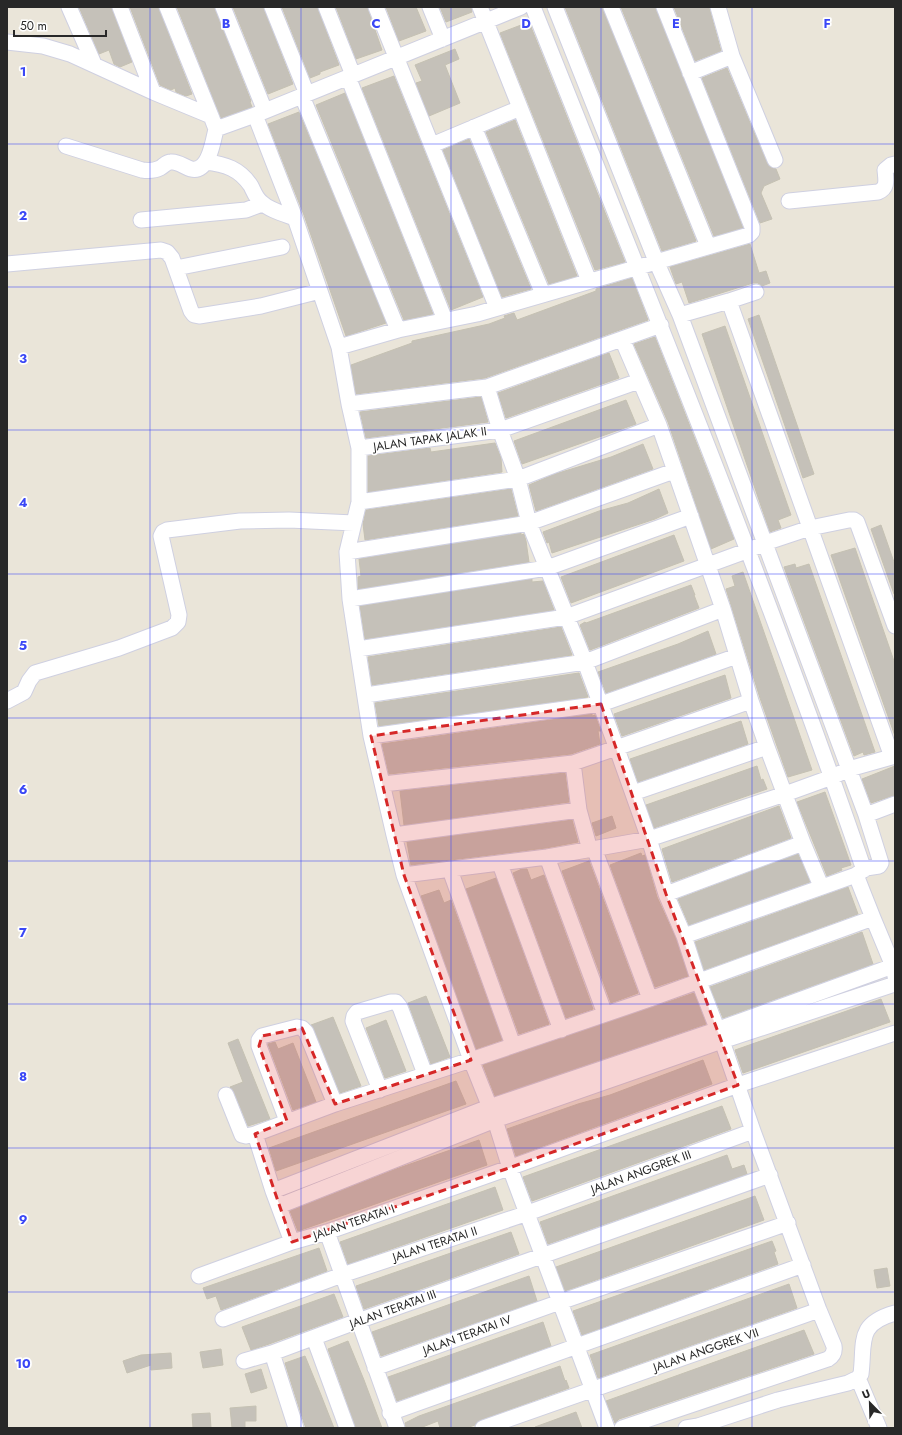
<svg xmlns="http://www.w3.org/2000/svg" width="902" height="1435" viewBox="0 0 902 1435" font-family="Jost,sans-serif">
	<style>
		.building { fill: #c5c1b9; stroke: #c5c1b3 }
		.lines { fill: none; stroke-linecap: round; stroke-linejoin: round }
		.minor-casing { stroke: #cfd0e1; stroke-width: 17 }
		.minor { stroke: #fff; stroke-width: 15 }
		.marked { fill: #d62828; fill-opacity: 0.2; stroke: #d62828; stroke-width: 3; stroke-dasharray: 8 5; stroke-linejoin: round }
		.grid { fill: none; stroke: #3a47f6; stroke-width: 1; stroke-opacity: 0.55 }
		.labels { text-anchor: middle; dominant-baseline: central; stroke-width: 3.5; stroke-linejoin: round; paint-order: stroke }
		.street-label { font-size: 12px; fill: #282828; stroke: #fff }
		.grid-label { font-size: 13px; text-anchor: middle; font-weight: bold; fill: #3a47f6; stroke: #fff; stroke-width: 3.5; stroke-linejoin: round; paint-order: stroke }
	</style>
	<rect width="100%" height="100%" fill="#eae5d9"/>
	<path class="building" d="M79 7H111L132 62 120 67 114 64 109 50 99 54Z
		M130 7H158L192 94 186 96 176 92 175 88 171 90 160 85Z
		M177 7H214L251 101 250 102 252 107 221 118Z
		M233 7H263L293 84 268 94Z
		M282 7H317L339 65 320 72V74L310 78Z
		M336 7H367L382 50 356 59Z
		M386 7H416L426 31 399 41Z
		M440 7H471L472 12 446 22Z
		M565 7H602L696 241 662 251Z
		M621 7H655L743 228 714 236Z
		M674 7H709L721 51 695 61Z
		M529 22 610 225 625 262 595 270 500 33Z
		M455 49 459 59 445 65 460 103 429 116 416 83 422 81 415 65Z
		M727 68 767 163 770 167 776 169 780 179 764 186 761 193 772 219 760 223 702 78Z
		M394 76 483 297 451 310 362 88Z
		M345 93 433 314 404 320 316 105Z
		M299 112 386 323 346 336 304 215 268 124Z
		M515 120 577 276 549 284 486 132Z
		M469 139 531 289 502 297 443 150Z
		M750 244 759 273 766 271 770 283 762 286 758 283H753L689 303 682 282 676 284 670 267Z
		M632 278 648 320 485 378 356 394 351 365 412 343V341L489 324 505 318 504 316 514 313 517 320 596 291V289Z
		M759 315 814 474 803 478 748 319Z
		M725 326 791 515 778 520 781 528 770 532 702 334Z
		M655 337 734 539 711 549 668 422 634 344Z
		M609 353 619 378 506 418 498 393Z
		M481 397 488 422 366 438 360 412Z
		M626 400 636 424 522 464 514 441Z
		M495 443 501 458 502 472 368 492V456L430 448 431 452Z
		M643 444 653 469 536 511 529 485 555 474 611 457Z
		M511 489 518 516 365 540 363 524 366 510Z
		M659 489 668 513 655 519 552 553 549 542 547 543 543 532 599 511 628 503Z
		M881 525 895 565V594H894L871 529Z
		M521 533V535L524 534 526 541 529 562 358 589V577L361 576 359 559Z
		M674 535 684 561 571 603 561 577Z
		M855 548 895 664V736L831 555Z
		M795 564 796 568 809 564 875 752 864 755 863 752 854 756 784 567Z
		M743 572 812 770 788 777 760 698 726 589 735 586 732 576Z
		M532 579V582L543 581 554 610 365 639 360 606Z
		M691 585 695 595H694L699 608 590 650 580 625 585 622 586 623Z
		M561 627 572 655 372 685 368 657Z
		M708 631 716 654 606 693 598 672 678 644Z
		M579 673 588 697 379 726 375 703Z
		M725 675 731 698 622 736 614 714Z
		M592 714V716L595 715 601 731H598L600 744 571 754 389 774 382 744Z
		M741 721 748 744 638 782 630 759Z
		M757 766 761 780 763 779 767 789 654 828 646 805Z
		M895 766V795L871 803 862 779Z
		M565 773 569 802 404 825 400 791Z
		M825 792 851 865 841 868 842 870 827 876 797 802Z
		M779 806 791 838 672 882 662 849Z
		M612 816 616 828 596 836 592 823Z
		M572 820 578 842 546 848 411 865 407 842Z
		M641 853 642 856 645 855 657 897 676 939 688 976 655 987 610 865Z
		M798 854 810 882 689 925 678 899Z
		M589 861 638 993 611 1003 562 871Z
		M522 869H527L531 880 544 875 593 1009 566 1018 513 873Z
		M496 878 549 1024 519 1034 466 889Z
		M848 887 858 914 704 970 695 942Z
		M439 890 444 903 451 900 502 1040 476 1049 421 896Z
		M862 932 873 964 723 1018 710 987Z
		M694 993 706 1024 495 1096 483 1065Z
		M426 996 450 1057 431 1064 408 1003Z
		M881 999 890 1022 743 1073 735 1050Z
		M333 1017 361 1086 340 1093 314 1029 311 1025Z
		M386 1020 406 1071 385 1078 366 1028Z
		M238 1039 270 1119 248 1126 234 1092 230 1087 243 1082 228 1043Z
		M275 1042 278 1049 293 1043 316 1102 293 1110 268 1044Z
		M703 1060 712 1084 516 1156 507 1129 578 1104 610 1095Z
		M456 1081 466 1104 276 1171 269 1148Z
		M722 1106 731 1129 532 1201 523 1177Z
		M479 1140 487 1165 298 1231 290 1211 396 1169Z
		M727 1155 732 1169 744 1165 747 1174 548 1244 540 1222Z
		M495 1187 503 1210 348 1264 340 1242Z
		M755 1196 764 1220 565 1291 556 1267Z
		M511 1232 519 1254 364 1309 356 1286Z
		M772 1241 776 1251 774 1252 778 1264 582 1335 573 1311Z
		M319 1248 327 1271 221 1310 216 1296 207 1299 203 1288Z
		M887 1268 890 1286 877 1288 874 1270Z
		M529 1276 537 1301 381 1356 372 1332Z
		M789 1284 797 1308 598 1378 590 1355Z
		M334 1294 343 1317 269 1344 251 1350 242 1327Z
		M543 1322 551 1346 397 1401 388 1377Z
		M804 1330 814 1354 619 1419 615 1423 606 1401Z
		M348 1341 364 1380 382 1428H356L328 1349Z
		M221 1349 223 1365 203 1368 200 1352Z
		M171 1353 172 1368 151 1370V1365L127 1373 123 1361 141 1355Z
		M305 1356 321 1395 334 1428H306L304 1423 285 1363Z
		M560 1366 565 1381 566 1380 569 1388 480 1420 475 1425 466 1428H440L438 1421 420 1428H406L405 1423 419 1416Z
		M261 1369 267 1388 251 1393 245 1374Z
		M256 1406V1421H245V1428H232L230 1408Z
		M576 1412 582 1428H536L535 1427Z
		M210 1413 211 1428H193L192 1414Z"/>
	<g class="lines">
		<defs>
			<path id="minor" d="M69 7 94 64
				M120 7 153 92
				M167 7 211 116
				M223 7 265 111
				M272 7 307 94
				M326 7 353 75
				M376 7 497 308
				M430 7 443 39
				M480 7 589 281
				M533 7C647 293 764 578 864 870
				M555 7 656 261 680 315 866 815 881 863 879 866 866 868 856 875 873 918 893 966 895 976
				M611 7 708 246
				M718 7 732 56 775 160
				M7 42 43 46 70 54 153 92 211 116 216 129 255 115 521 7
				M690 73 732 56
				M348 77 445 320
				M302 96 398 330
				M255 115 295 218 339 347 398 330 477 314 749 235 752 232V227L664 7
				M474 127 543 294
				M432 145 520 108
				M66 146 142 170C149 171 154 171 160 168 164 166 166 162 171 162 178 161 184 167 191 169 209 173 213 141 216 129
				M206 162C225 164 240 169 251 186 254 192 256 198 261 202 269 210 284 214 295 218
				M789 201 878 192C888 188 886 180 885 170L891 165 895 164
				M141 220 246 210 262 204
				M7 264 161 250 167 252 172 258 191 311 194 315 199 316 261 306 320 291
				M176 268 282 247
				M729 301 892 757
				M680 315 729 301 756 292
				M622 339 659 425 723 609 751 701 767 747 803 843 821 886
				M339 347 349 404 359 448V502L347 552 350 599 371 736 394 835 404 875 471 1060 495 1120 510 1168 607 1428
				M349 404 487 387
				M359 448 500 430 639 381
				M359 502 518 479 659 425
				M347 552 529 523 674 471
				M350 599 547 568 691 516
				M358 649 566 617 749 550 765 543 810 528 849 520H854L857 522 895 626
				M366 695 585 662 723 609
				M7 701 24 692 29 681 35 673 119 648 172 628 178 622 179 615 161 536 163 532 167 530 240 521 289 520 354 523
				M371 736 601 704 737 656
				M573 763 579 810 590 850
				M383 784 573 763 751 701
				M633 793 767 747
				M866 815 895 804
				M394 835 579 810
				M594 848 650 999
				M547 857 605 1014
				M500 864 561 1030
				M450 870 513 1045
				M404 875 547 857 649 839 785 794 832 777 849 769 895 756
				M666 894 803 843
				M684 936 856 875
				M380 1090 353 1021 354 1016 357 1012 391 1002H396L400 1007 425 1074
				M226 1095 242 1135 246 1136 255 1134 335 1104 471 1060 650 999 873 918
				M287 1121 259 1046V1040L262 1036 297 1027 302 1028 306 1032 335 1104
				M255 1134 273 1191 292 1242
				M273 1191 489 1107 716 1030 893 966
				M279 1206 495 1120 722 1041 895 984
				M327 1232 397 1428
				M199 1276 292 1242 327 1232 506 1169 738 1085 895 1033
				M223 1319 342 1275 525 1214 753 1131
				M314 1338 347 1428
				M272 1353 296 1428
				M244 1361 272 1353 358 1321 770 1175
				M375 1368 560 1302 788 1223
				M858 1378 879 1428
				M390 1413 803 1265
				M483 1428 819 1310
				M622 1428 828 1359C833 1356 835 1352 834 1346L819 1310 753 1131 722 1041 699 982 684 936 666 894 649 839 617 749 585 662 529 523 518 479 500 430 487 387 661 325
				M686 1428 698 1426 778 1400 848 1383 858 1378 861 1374C865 1342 856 1324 895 1313"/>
		</defs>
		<use href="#minor" class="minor-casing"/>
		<use href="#minor" class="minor"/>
	</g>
	<path class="marked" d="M601 704 666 894 738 1085 506 1169 292 1242 255 1134 287 1121 259 1046 262 1036 302 1028 335 1104 471 1060 404 875 371 736Z"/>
	<path class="grid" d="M150 7V1428M301 7V1428M451 7V1428M601 7V1428M752 7V1428M7 144H895M7 287H895M7 430H895M7 574H895M7 718H895M7 861H895M7 1004H895M7 1148H895M7 1292H895"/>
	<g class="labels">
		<g class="street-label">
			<text transform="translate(430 439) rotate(-8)">JALAN TAPAK JALAK II</text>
			<text transform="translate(641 1172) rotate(-20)">JALAN ANGGREK III</text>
			<text transform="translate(354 1222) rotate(-19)">JALAN TERATAI I</text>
			<text transform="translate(435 1244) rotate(-18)">JALAN TERATAI II</text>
			<text transform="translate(393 1309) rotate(-20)">JALAN TERATAI III</text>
			<text transform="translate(467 1335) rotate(-20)">JALAN TERATAI IV</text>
			<text transform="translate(706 1350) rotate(-19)">JALAN ANGGREK VII</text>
		</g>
	</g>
	<g class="grid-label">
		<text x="226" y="28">B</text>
		<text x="376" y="28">C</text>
		<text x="526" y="28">D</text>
		<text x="676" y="28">E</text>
		<text x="827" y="28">F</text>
		<text x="23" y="76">1</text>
		<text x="23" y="220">2</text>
		<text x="23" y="363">3</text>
		<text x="23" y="507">4</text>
		<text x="23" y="650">5</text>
		<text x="23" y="794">6</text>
		<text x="23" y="937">7</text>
		<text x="23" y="1081">8</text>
		<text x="23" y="1224">9</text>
		<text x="23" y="1368">10</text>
	</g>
	<rect width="902" height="1435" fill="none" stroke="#282828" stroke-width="16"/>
	<g transform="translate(870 1403) rotate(337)" stroke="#ffffff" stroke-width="3" paint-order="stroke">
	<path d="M0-3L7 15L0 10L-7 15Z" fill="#282828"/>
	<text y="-6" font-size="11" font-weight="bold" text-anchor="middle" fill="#282828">U</text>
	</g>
	<path d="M14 30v6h92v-6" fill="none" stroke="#282828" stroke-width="2"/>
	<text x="20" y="30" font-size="12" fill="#282828" stroke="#ffffff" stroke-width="3" paint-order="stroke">50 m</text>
</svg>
